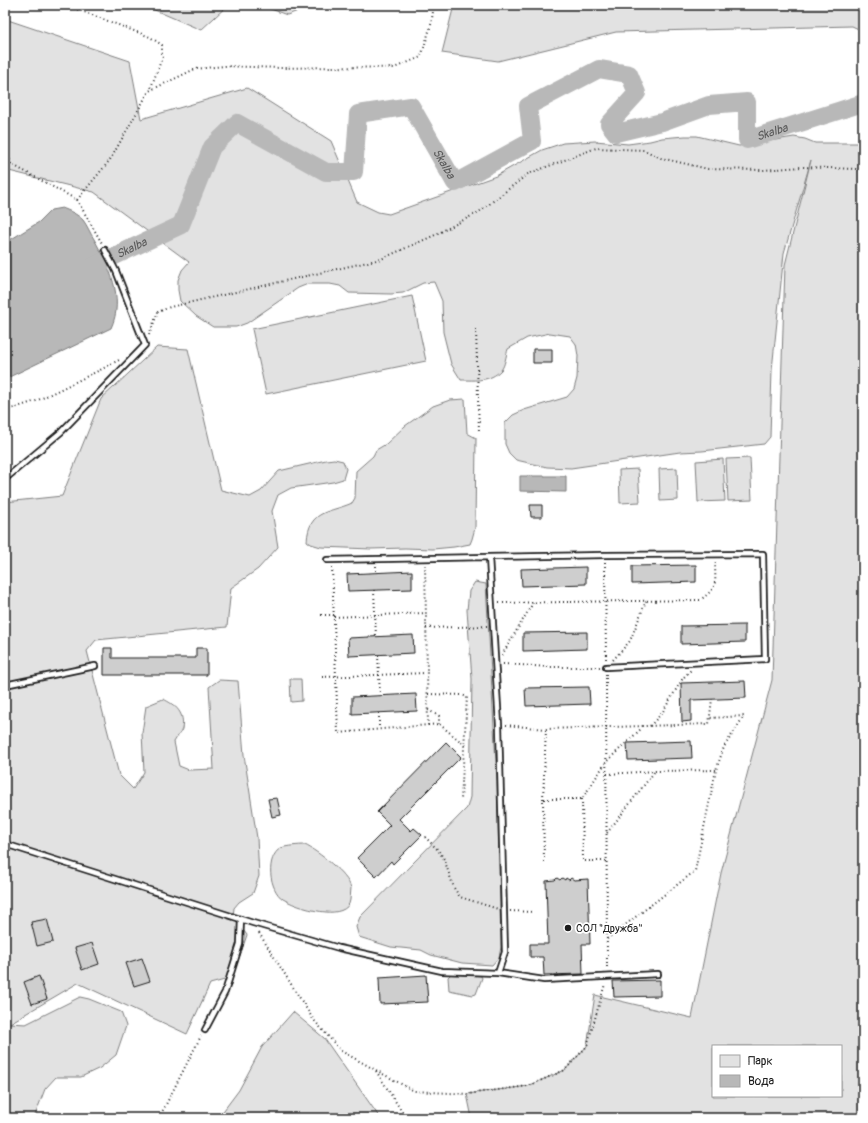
<svg xmlns="http://www.w3.org/2000/svg" width="868" height="1123" viewBox="0 0 868 1123" font-family="Pangolin,sans-serif">
	<style>
		.green { fill: #e2e2e2; stroke: #7f7f7f; fill-rule: evenodd }
		.water { fill: #b8b8b8; stroke: #7a7a7a }
		.lines { fill: none; stroke-linecap: round; stroke-linejoin: round }
		.river { stroke: #b8b8b8; stroke-width: 18 }
		.building { fill: #cecece; stroke: #1c1c1c }
		.lane-casing { stroke: #1c1c1c; stroke-width: 8 }
		.path { stroke: #1c1c1c; stroke-width: 2; stroke-dasharray: 1 3; stroke-linecap: butt }
		.lane { stroke: #fff; stroke-width: 4.5 }
		.poi-dot { fill: #1c1c1c; stroke: #fff; stroke-width: 1.5 }
		.labels { text-anchor: middle; dominant-baseline: central; stroke-width: 3.5; stroke-linejoin: round; paint-order: stroke }
		.poi-label { font-size: 11px; fill: #1c1c1c; stroke: #fff; text-anchor: start }
		.water-label { font-size: 12px; font-style: italic; fill: #5a5a5a; stroke: #fff }
	</style>
	<rect width="100%" height="100%" fill="#fff"/>
	<filter id="ink" filterUnits="userSpaceOnUse"><feTurbulence type="fractalNoise" baseFrequency=".025" numOctaves="2"/><feDisplacementMap in="SourceGraphic" scale="8" xChannelSelector="R" yChannelSelector="G"/><feConvolveMatrix kernelMatrix="1 2 1 2 8 2 1 2 1" color-interpolation-filters="sRGB"/></filter>
	<g filter="url(#ink)">
		<path class="green" d="M61 5H228L201 30 150 8Z
			M260 5H315L287 15Z
			M454 5H863V31L852 26 616 32 498 61 442 53Z
			M5 19 130 61 141 119 247 88 331 141 357 202 378 212 389 214 496 176 542 150 563 143 595 141 628 144 650 141 662 138 685 136H697L739 146 794 137 805 139 815 143H863V1118H472L467 1094 528 1086 565 1070 587 1046 595 995 692 1018 721 873 772 680 785 265 811 160 784 253 772 370 770 437 764 444 702 451 680 452 571 468 547 467 516 460 509 453 505 444V423L513 415 524 410 567 397 574 389 577 378 578 356 576 344 570 336 550 333 527 338 508 349C506 355 505 366 501 370 490 382 475 380 461 380L451 364 443 332 442 301 434 282 423 283 403 293 391 294 349 293 340 286 330 284H308L298 288 247 323 236 327H213L196 316 180 301 178 290V280L182 270 189 262 94 192 5 170ZM713 1046H841V1096H713Z
			M412 296 426 361 266 394 252 329Z
			M157 347 188 349 221 490 250 497 261 491 279 471 326 460 334 459 343 461 346 469 343 479 333 482 291 488 278 495 272 511 278 547 258 569 231 588 227 627 96 640 87 651 119 775 133 789 144 772 142 733 146 706 163 699C176 705 185 713 182 729 181 733 176 738 174 742L179 766 189 770 214 769 209 687 219 680 238 681 244 755 257 838 259 876 253 893 239 902 234 908 233 917 247 935 232 978 210 984 187 1034 78 983 10 1023 26 1024 80 997 89 999 121 1012 126 1026 116 1055 100 1068 81 1077H56L45 1089 34 1118H5V502L62 496 101 399Z
			M465 399 467 433 476 438 475 528 472 539 470 544 454 547 433 549 405 548 371 549 321 547 311 544 307 541C309 509 330 513 352 503L355 498 356 471 373 456 376 450 386 444 405 426 433 406 450 400Z
			M750 458 752 500 728 501 726 459Z
			M723 459 725 501 698 502 696 461Z
			M677 468 678 500 660 501 659 469Z
			M638 469 640 502 620 503 619 470Z
			M475 582 486 584 497 781 501 947 499 957 492 965 462 963 431 955 421 950 391 947 359 937 356 927 360 917 467 808 470 797 472 679 467 610 469 591Z
			M290 679H301L302 701 291 702Z
			M305 845C317 851 348 874 351 888 351 892 350 896 350 900 349 911 335 913 326 912 312 911 295 906 283 899 269 890 265 857 281 848 286 846 299 845 305 845Z
			M451 974 481 976 482 978 476 994 473 995 449 990 448 977Z
			M293 1012 324 1038 380 1118H218L239 1090 262 1047Z"/>
		<path class="water" d="M62 208C70 211 77 214 83 220 87 225 90 233 94 239 109 266 125 298 111 328L5 379V243L39 222 51 210Z
			M520 476H566V492L520 491Z"/>
		<g class="lines">
			<path class="river" id="s1" d="M90 268 106 260 181 225 212 147 237 123 326 172H354L358 114 411 106 455 183 532 141 528 106 599 69 629 74 637 93 609 124 616 133 662 122 709 105 747 102V140L863 103"/>
		</g>
		<path class="building" d="M533 349H552V363H533Z
			M530 505H542V517H531Z
			M696 565V582L632 584V566Z
			M586 567V584L522 586 521 569Z
			M412 571V589L348 591 347 574Z
			M745 625V642L681 644V626Z
			M587 632V649L523 651V633Z
			M413 635 414 653 349 656 348 638Z
			M104 648H112V658H196V648H207V675H104Z
			M745 681 746 698 691 700V721L682 722 681 683Z
			M589 687 590 704 526 706 525 688Z
			M416 694 417 711 352 714V697Z
			M691 741 692 758 628 760 627 743Z
			M446 742 461 757 399 819 411 831 414 828 422 835 393 864 391 861 376 877 357 858 390 825 377 812Z
			M277 798 281 815 272 817 268 799Z
			M557 878 560 880 562 878 565 880 566 878 569 880 571 878 574 880 588 879 590 944H582L583 974 544 975 543 957H530V944H548L546 881 555 880Z
			M47 919 53 942 37 946 31 922Z
			M92 943 99 964 82 970 75 948Z
			M142 958 150 981 134 986 126 963Z
			M426 975 428 1002 380 1004 379 978Z
			M39 976 47 999 32 1004 24 982Z
			M660 980V996L614 997 613 981Z"/>
		<g class="lines">
			<defs>
				<path id="lane" d="M5 479 61 432 145 345 116 271 105 250
					M327 560 605 555 763 554 765 659 606 667
					M5 685 95 666
					M5 844 253 923 339 948 442 971 498 973 505 952 499 725 489 557
					M498 973 544 980 658 974
					M205 1030 225 992 240 944 241 919"/>
			</defs>
			<use href="#lane" class="lane-casing"/>
			<path class="path" d="M66 5 150 37 162 45V58L150 90
				M5 144 11 164 77 200 103 245
				M77 200 110 160 149 91 195 69 225 66 281 68 334 67 394 68 421 57 431 25 434 5
				M476 329 479 432
				M149 335 158 312 170 307 381 259 433 236 479 212 528 174 596 148 644 150 661 158 708 169 763 170 801 167 856 169 863 171
				M5 411 36 401 100 370 121 359
				M605 562 606 660
				M376 566V573
				M332 567 338 733 428 725 425 565
				M374 590 376 637
				M499 603 700 600C719 587 715 583 715 562
				M321 615H334
				M334 617 426 613
				M426 628 487 626
				M378 655 380 695
				M502 655 533 603
				M613 660 630 641 646 601
				M503 664 549 667H600
				M606 674 607 970
				M322 677 426 673
				M428 694 462 695 467 697 461 800
				M428 710 439 716V724
				M379 713V729
				M428 725 439 724 465 745
				M506 725 546 729 709 724 712 699
				M650 726 662 713 683 678 691 670
				M607 774 655 771 716 770
				M543 799 546 729
				M582 799 583 861H607
				M607 833 655 771
				M425 837 438 850 444 859 454 888 460 897 498 909
				M544 862 543 799H582L606 762 642 728
				M510 911 534 912
				M259 933 313 1019 341 1051 414 1091 467 1094 528 1086 565 1070 587 1046 605 984
				M607 939 695 871 716 770 724 747 744 716 709 718
				M376 1071 406 1118
				M159 1118 201 1036"/>
			<use href="#lane" class="lane"/>
		</g>
	</g>
	<circle class="poi-dot" cx="568" cy="928" r="4"/>
	<g class="labels">
		<g class="poi-label">
			<text x="576" y="928">СОЛ "Дружба"</text>
		</g>
		<g class="water-label">
			<text stroke="none"><textPath href="#s1" startOffset="1056">Skalba</textPath></text>
			<text stroke="none"><textPath href="#s1" startOffset="527">Skalba</textPath></text>
			<text stroke="none"><textPath href="#s1" startOffset="46">Skalba</textPath></text>
		</g>
	</g>
	<rect width="868" height="1123" fill="none" stroke="#fff" stroke-width="20"/>
	<rect x="10" y="10" width="848" height="1103" fill="none" stroke="#1c1c1c" stroke-width="1.5" filter="url(#ink)"/>
	<rect x="712" y="1045" width="130" height="52" fill="#ffffff" stroke="#a4a4a4"/>
	<rect x="720" y="1055" width="20" height="12" fill="#e2e2e2" stroke="#a4a4a4"/>
	<text x="748" y="1065" font-size="12" fill="#1c1c1c">Парк</text>
	<rect x="720" y="1075" width="20" height="12" fill="#b8b8b8" stroke="#a4a4a4"/>
	<text x="748" y="1085" font-size="12" fill="#1c1c1c">Вода</text>
</svg>
